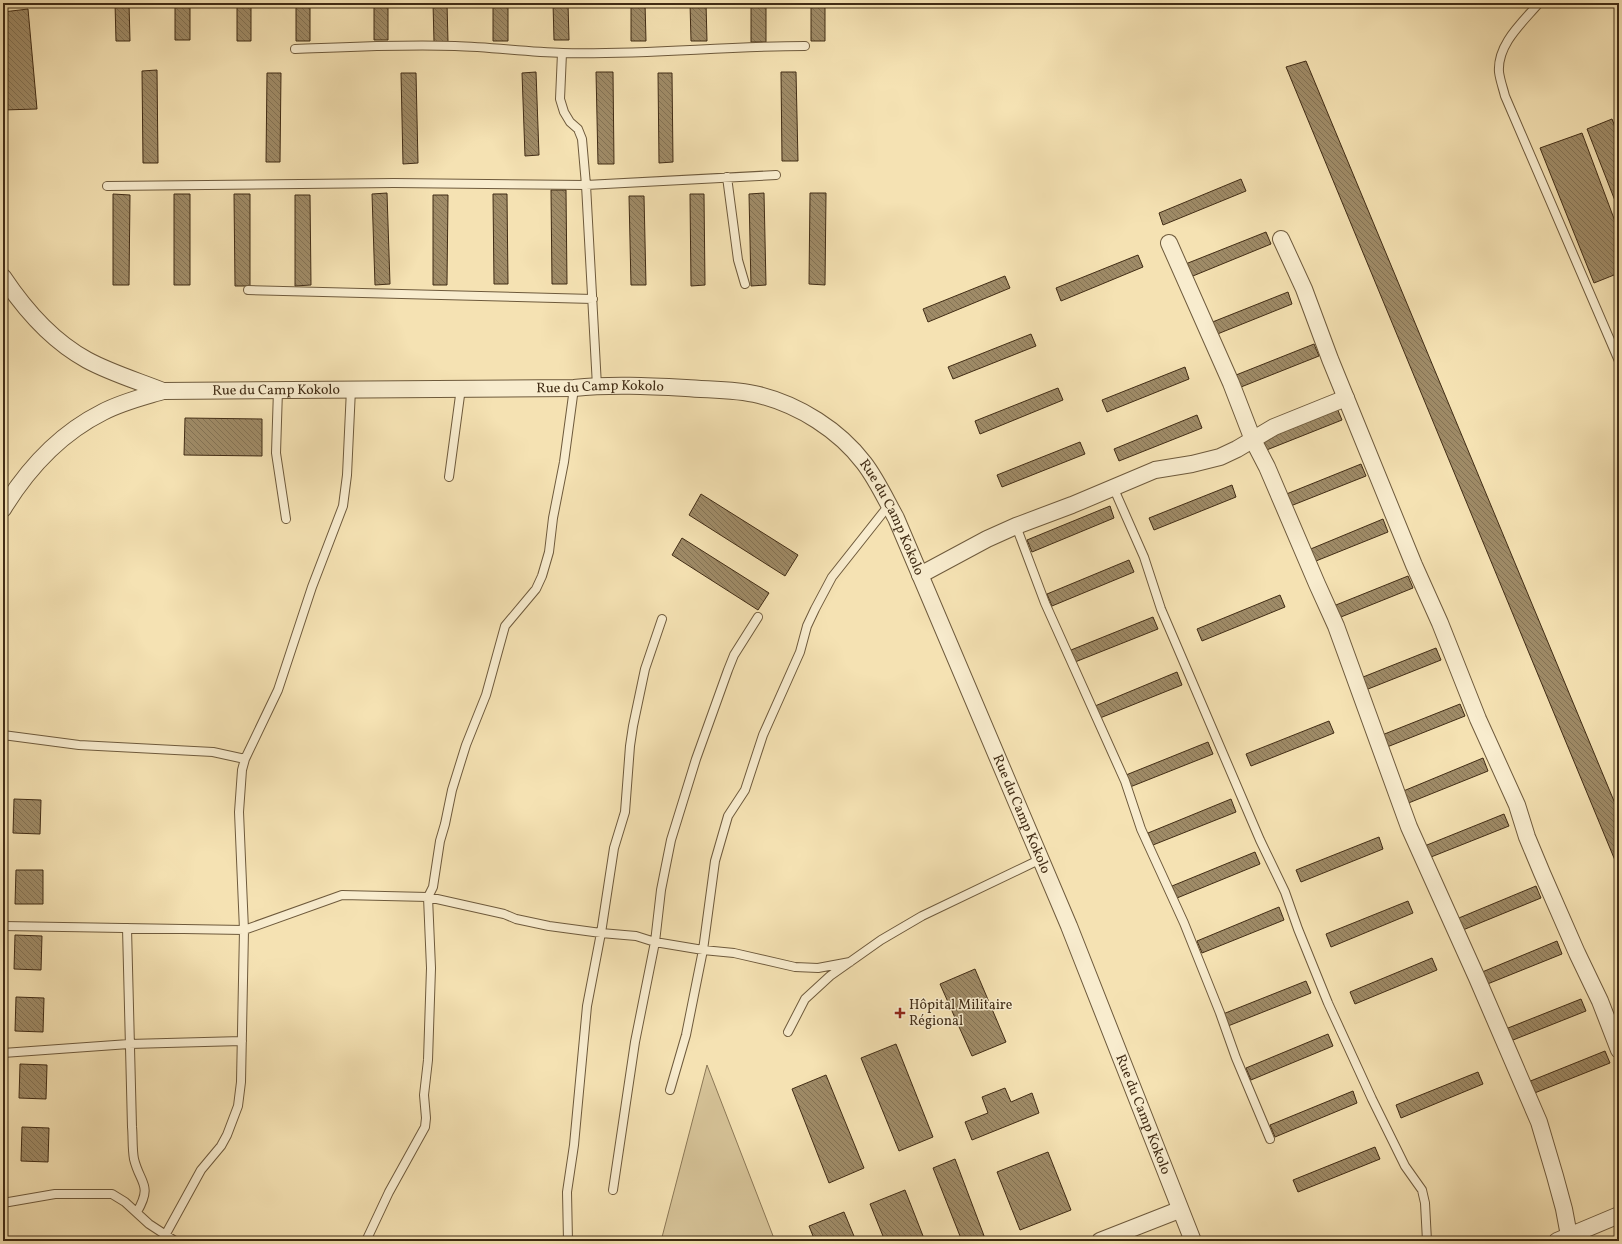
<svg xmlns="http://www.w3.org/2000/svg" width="1622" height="1244" viewBox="0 0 1622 1244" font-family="Vollkorn,serif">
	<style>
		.green { fill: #d6c398; stroke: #8c7856 }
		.building { fill: url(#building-back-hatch); stroke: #412c15 }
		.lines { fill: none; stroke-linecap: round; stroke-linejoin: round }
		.lane-casing { stroke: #6e5a3c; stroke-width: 10 }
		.street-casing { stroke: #6e5a3c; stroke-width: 18 }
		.lane { stroke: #f8ecce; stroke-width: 8 }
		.street { stroke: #f8ecce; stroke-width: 16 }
		.poi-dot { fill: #8f2418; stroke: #f8ecce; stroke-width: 1.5 }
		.labels { text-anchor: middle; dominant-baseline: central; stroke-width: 3; stroke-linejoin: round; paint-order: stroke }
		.street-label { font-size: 14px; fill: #412c15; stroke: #f8ecce }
		.poi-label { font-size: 14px; fill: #412c15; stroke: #f8ecce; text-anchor: start }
	</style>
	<defs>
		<pattern id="building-back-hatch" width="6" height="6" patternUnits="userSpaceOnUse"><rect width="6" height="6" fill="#9f8b67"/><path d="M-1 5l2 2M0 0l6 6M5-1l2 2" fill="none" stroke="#837254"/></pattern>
	</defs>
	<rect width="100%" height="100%" fill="#f5e2b3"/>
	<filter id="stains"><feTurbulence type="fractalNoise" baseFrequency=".005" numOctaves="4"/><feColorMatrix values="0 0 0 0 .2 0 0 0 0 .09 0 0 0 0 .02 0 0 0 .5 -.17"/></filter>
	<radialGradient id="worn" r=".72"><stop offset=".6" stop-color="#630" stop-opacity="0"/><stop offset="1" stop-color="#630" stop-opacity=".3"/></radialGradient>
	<path class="green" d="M707 1065 775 1241H661Z"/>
	<path class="building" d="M115 3H129L130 41H116Z
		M175 3H190V40H175Z
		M237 3H251V41H237Z
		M296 3H310V41H296Z
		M374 3H388V40H374Z
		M433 3H447L448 42H434Z
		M493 3H508V41H493Z
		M553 3H568L569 40H554Z
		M631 3H645L646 41H631Z
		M690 3H706L707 41H691Z
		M751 3H766V42H751Z
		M811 3H825V41H811Z
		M28 9 37 109 3 110V12Z
		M1306 61 1619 813V870L1286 67Z
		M157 70 158 163H143L142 71Z
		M536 72 539 155 525 156 522 73Z
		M596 72H613L614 164H598Z
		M781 72H796L798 161H782Z
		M267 73H281L280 162H266Z
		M401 73H416L418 163 403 164Z
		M658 73H672L673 162 659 163Z
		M1612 119 1619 137V211L1587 129Z
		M1582 133 1619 232V273L1594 283 1540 148Z
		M1241 179 1246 191 1163 225 1159 213Z
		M551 190H566L567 284H552Z
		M387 193 390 284 375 285 372 194Z
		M764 193 766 285 751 286 749 194Z
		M810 193H826L825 285 809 284Z
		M113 194 130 195 129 285H113Z
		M174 194H190V285H174Z
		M234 194H250V286H235Z
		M493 194H507L508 284H494Z
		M690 194H704L705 285 691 286Z
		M295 195H310L311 285 295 286Z
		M433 195H448L447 285H433Z
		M629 196H644L646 285H631Z
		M1266 232 1271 244 1188 278 1183 265Z
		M1138 255 1143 267 1061 301 1056 288Z
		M1005 276 1010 288 928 322 923 309Z
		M1288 292 1292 304 1210 337 1205 325Z
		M1031 334 1036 346 953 379 948 367Z
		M1314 344 1319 356 1236 389 1231 377Z
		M1185 367 1189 379 1107 412 1102 400Z
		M1058 388 1063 400 980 434 975 421Z
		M1337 408 1342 420 1259 453 1254 441Z
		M1197 415 1202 428 1119 461 1114 449Z
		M185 418 262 419V456L184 455Z
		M1080 442 1085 454 1002 487 997 475Z
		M1361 464 1366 476 1283 509 1279 497Z
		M1232 485 1236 497 1154 530 1149 518Z
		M701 494 798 555 785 576 689 515Z
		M1110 506 1114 518 1032 552 1027 540Z
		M1383 519 1388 532 1306 565 1301 553Z
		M682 538 769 593 758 610 672 555Z
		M1129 560 1134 572 1052 606 1047 594Z
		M1408 576 1413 588 1331 621 1326 609Z
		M1280 595 1285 607 1202 641 1197 629Z
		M1153 617 1158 629 1075 662 1071 650Z
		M1436 648 1441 660 1358 693 1353 681Z
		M1177 672 1182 685 1100 718 1095 706Z
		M1460 704 1465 716 1382 749 1377 737Z
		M1329 721 1334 733 1251 766 1246 754Z
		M1208 742 1213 754 1130 787 1126 775Z
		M1483 758 1488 771 1406 804 1401 792Z
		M14 799 41 800 40 834 13 833Z
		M1231 799 1236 812 1153 845 1148 833Z
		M1504 814 1509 826 1426 859 1422 847Z
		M1379 837 1383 849 1301 882 1296 870Z
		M1255 852 1260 864 1177 898 1172 886Z
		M16 870H43V904H15Z
		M1536 886 1541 898 1458 932 1454 920Z
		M1408 901 1413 913 1331 947 1326 934Z
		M1279 907 1284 920 1202 953 1197 941Z
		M15 935 42 936 41 970 14 969Z
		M1557 941 1562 954 1480 987 1475 975Z
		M1432 958 1437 970 1355 1004 1350 992Z
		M975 969 1006 1042 972 1056 940 984Z
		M1306 981 1311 993 1228 1026 1223 1014Z
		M16 997 44 998 43 1032 15 1031Z
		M1581 999 1586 1011 1503 1044 1498 1032Z
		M1328 1034 1333 1046 1251 1080 1246 1068Z
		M896 1044 933 1137 899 1151 861 1058Z
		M1605 1051 1610 1063 1527 1096 1523 1084Z
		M20 1064 47 1065 46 1099 19 1098Z
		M1478 1072 1483 1084 1401 1118 1396 1105Z
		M826 1075 864 1168 829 1183 792 1089Z
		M1005 1088 1011 1102 1032 1093 1039 1113 972 1140 965 1122 988 1113 982 1097Z
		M1353 1091 1357 1103 1275 1137 1270 1125Z
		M22 1127 49 1128 48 1162 21 1161Z
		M1375 1147 1380 1159 1298 1192 1293 1180Z
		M1048 1152 1071 1210 1020 1230 997 1172Z
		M955 1159 986 1241H962L933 1168Z
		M905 1190 925 1241H885L870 1204Z
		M844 1212 856 1241H815L809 1226Z"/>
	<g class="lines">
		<defs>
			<path id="lane" d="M1539 3C1523 22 1497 44 1499 72 1500 80 1503 88 1505 96L1619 361
				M295 49C348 47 401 44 455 46 491 47 527 52 563 53 644 55 724 46 805 46
				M562 53 560 99 564 112 570 122 578 129 582 139 586 185 597 386
				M727 177 738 260 745 284
				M107 186 394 183 586 185 776 175
				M248 290 593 299
				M278 390 276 453 286 519
				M449 477 461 388
				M1114 489 1144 557 1161 609 1260 840 1285 892 1298 929 1328 1003 1372 1099 1405 1166 1422 1190 1425 1203 1427 1241
				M1016 526 1045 603 1125 781 1141 829 1184 923 1220 1013 1236 1058 1270 1139
				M3 735 79 745 213 752 245 759
				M3 926 244 930 342 895 428 897 504 914 516 919 549 926 601 933 636 936 655 942 703 950 734 953 795 967 818 968 850 962
				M127 928 132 1127C133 1137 132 1148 134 1159 140 1184 153 1184 137 1212
				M788 1032 805 999 830 976 881 940 922 916 1041 859
				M3 1053 129 1044 242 1041
				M670 1090 686 1035 703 950 715 861 728 816 745 790 763 735 800 652 807 626 815 609 832 577 889 505
				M613 1190 635 1042 655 942 661 890 671 840 696 759 728 670 734 655 758 617
				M3 1203 55 1194H112L125 1202 149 1224 175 1241
				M162 1241 201 1170 221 1146 227 1135 238 1106 241 1082 244 930 239 812 242 770 245 759 278 690 312 587 343 506 347 475 351 389
				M366 1241 389 1192 425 1127 426 1118 424 1095 428 1060 431 968 428 897 433 887 440 841 445 824 452 790 466 745 486 695 505 626 536 589 542 576 549 552 553 518 564 462 574 388
				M568 1241 567 1192 574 1145 587 1006 601 933 614 848 625 812 630 746 633 726 645 669 662 619"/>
			<g id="street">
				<path d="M1281 239 1304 289 1330 359 1414 565 1440 623 1478 719 1517 805 1527 837 1542 873 1577 953 1600 1001 1619 1050"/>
				<path d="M1169 243 1231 383 1253 440 1267 467 1317 584 1336 626 1409 827 1477 978 1539 1122 1555 1176 1564 1209 1570 1241"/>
				<path d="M3 277C25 310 52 341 87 360 111 373 138 381 163 391"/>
				<path id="s1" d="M3 509C28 468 59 434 103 412 122 402 143 397 163 391L574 388C611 384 649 386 686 388 710 390 735 389 759 395 799 405 839 430 864 463 877 480 886 500 896 518L1069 926 1193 1241"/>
				<path d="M920 575 987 539 1016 526 1072 505 1155 470 1192 464 1220 457 1237 449 1274 427 1346 398"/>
				<path d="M1100 1241 1179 1210"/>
				<path d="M1557 1241 1619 1215"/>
			</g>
		</defs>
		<use href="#lane" class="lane-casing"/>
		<use href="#street" class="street-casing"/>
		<use href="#lane" class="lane"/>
		<use href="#street" class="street"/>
	</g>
	<path class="poi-dot" d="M898 1007h4v4h4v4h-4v4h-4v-4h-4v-4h4z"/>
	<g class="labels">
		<g class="street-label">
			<text stroke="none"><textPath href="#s1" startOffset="642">Rue du Camp Kokolo</textPath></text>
			<text stroke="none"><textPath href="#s1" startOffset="318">Rue du Camp Kokolo</textPath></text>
			<text stroke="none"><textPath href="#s1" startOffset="990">Rue du Camp Kokolo</textPath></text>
			<text stroke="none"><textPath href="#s1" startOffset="1314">Rue du Camp Kokolo</textPath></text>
			<text stroke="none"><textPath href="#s1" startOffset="1638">Rue du Camp Kokolo</textPath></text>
		</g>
		<g class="poi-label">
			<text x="909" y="1005">Hôpital Militaire<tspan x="909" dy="16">Régional</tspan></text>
		</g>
	</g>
	<rect width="1622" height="1244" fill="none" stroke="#f5e2b3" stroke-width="16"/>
	<rect x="4" y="4" width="1614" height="1236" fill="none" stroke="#412c15" stroke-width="2"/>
	<rect x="8" y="8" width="1606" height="1228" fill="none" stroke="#412c15"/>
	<rect width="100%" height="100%" filter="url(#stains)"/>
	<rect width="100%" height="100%" fill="url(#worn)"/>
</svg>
